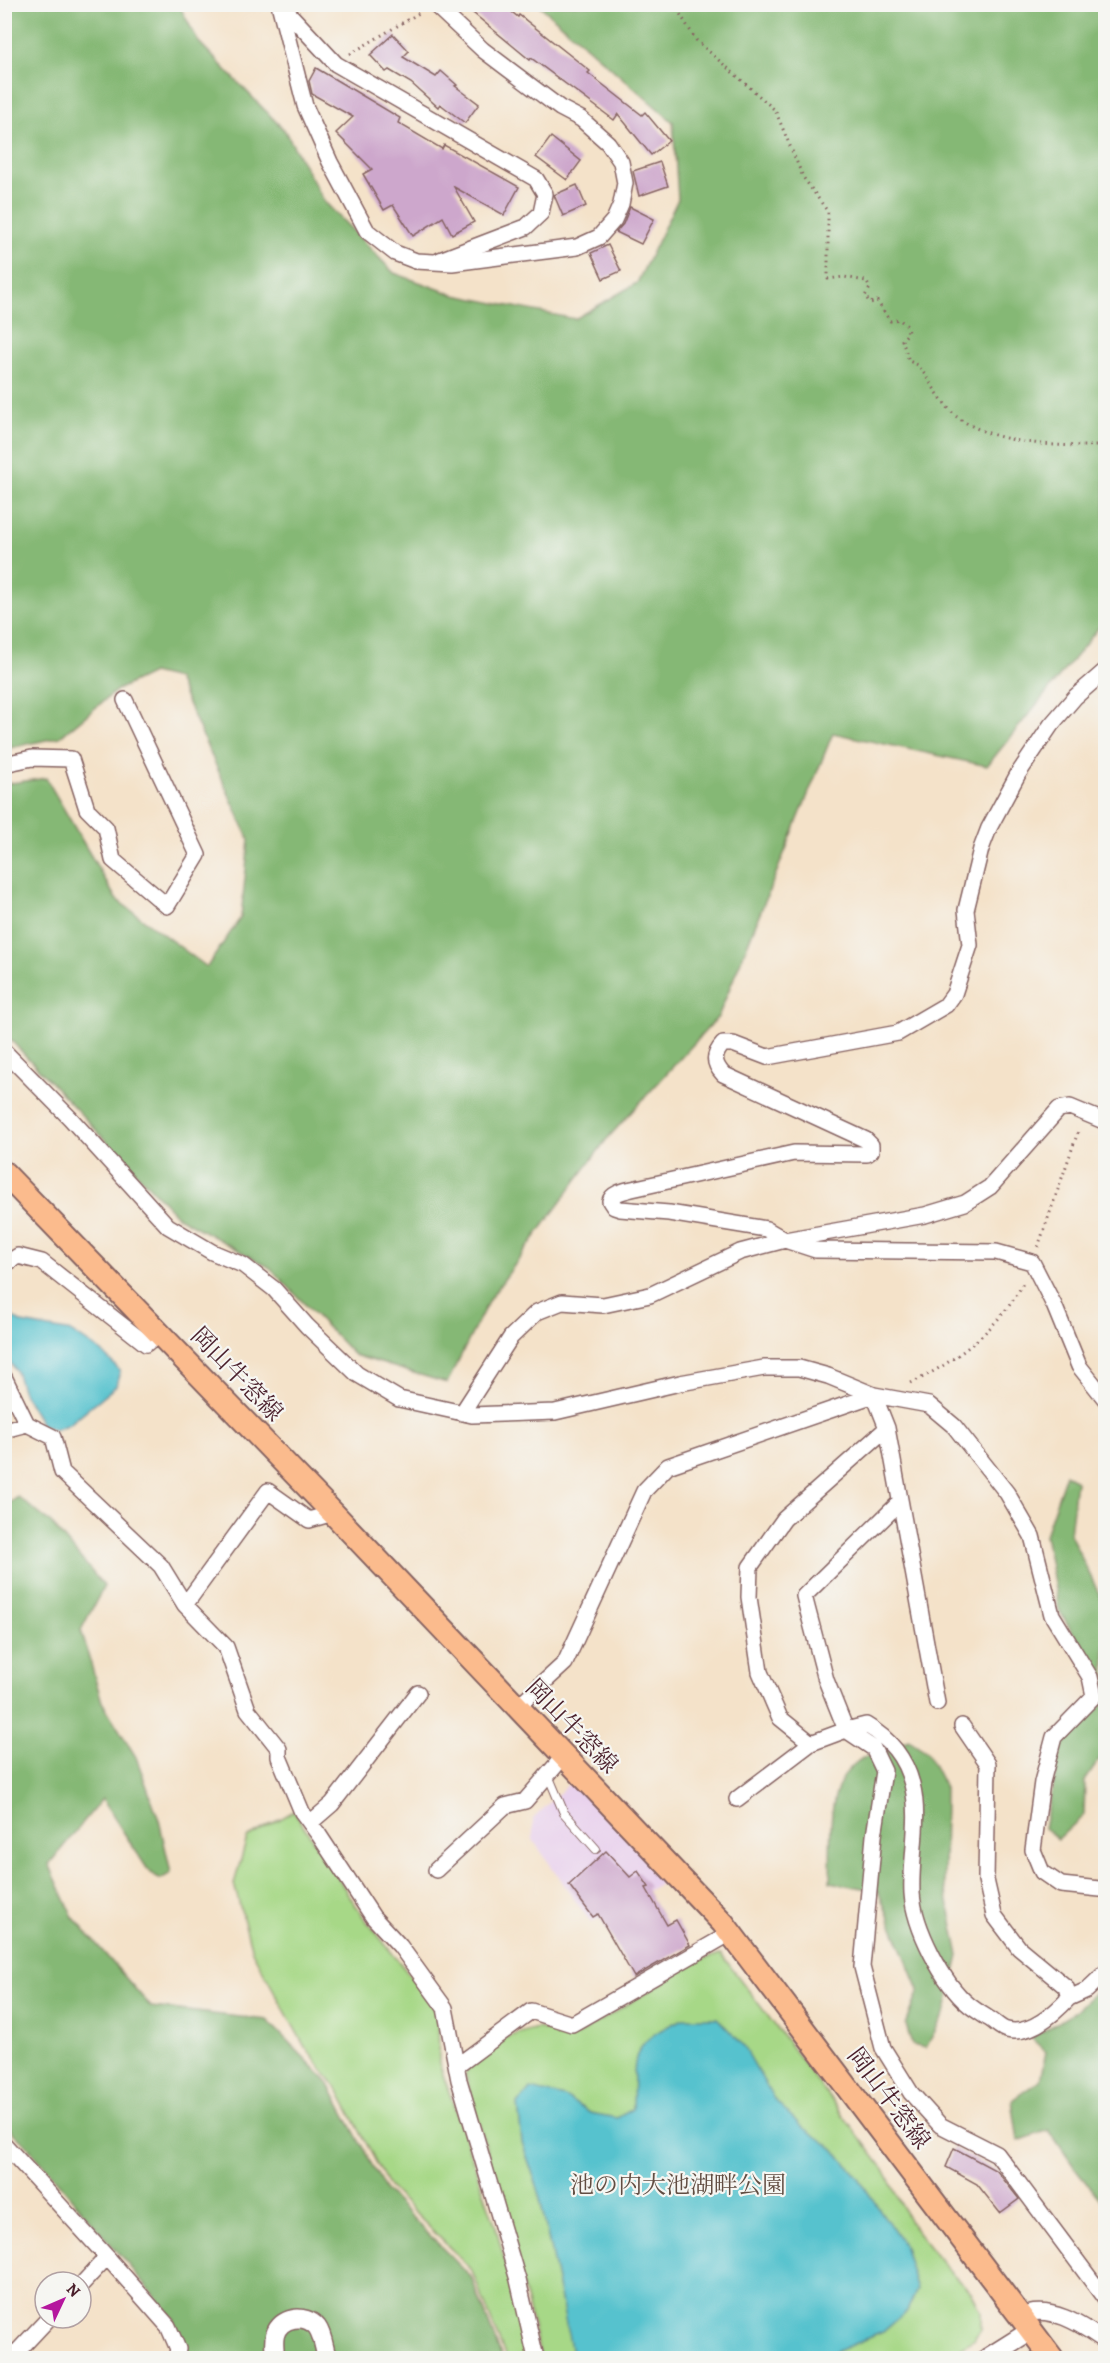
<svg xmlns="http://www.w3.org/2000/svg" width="1110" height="2363" viewBox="0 0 1110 2363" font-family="Alegreya,'Noto Serif JP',serif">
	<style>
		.built { fill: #e9d2ed }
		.green { fill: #a7d887; stroke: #787c59; stroke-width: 1.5 }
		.forest { fill: #85b874; stroke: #686c50; stroke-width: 1.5 }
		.water { fill: #56c2ce; stroke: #50707c; stroke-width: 1.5 }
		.building { fill: #cda7cc }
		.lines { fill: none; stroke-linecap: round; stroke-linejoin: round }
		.service-casing { stroke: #866362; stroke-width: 10 }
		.minor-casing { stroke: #866362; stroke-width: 18 }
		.tertiary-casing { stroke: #866362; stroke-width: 21 }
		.primary-casing { stroke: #866362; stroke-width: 26 }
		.path { stroke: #866362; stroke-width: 3; stroke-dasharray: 1.5 4.5; stroke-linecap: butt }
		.service { stroke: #fff; stroke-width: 8 }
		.minor { stroke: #fff; stroke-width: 15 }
		.tertiary { stroke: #fff; stroke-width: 18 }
		.primary { stroke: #fbbb8d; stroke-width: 22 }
		.labels { text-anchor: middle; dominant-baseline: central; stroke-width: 4.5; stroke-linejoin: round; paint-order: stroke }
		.street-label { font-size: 24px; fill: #4a1f2b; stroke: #f6f6f2 }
		.park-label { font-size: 24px; fill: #614d42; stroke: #f6f6f2 }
	</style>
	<rect width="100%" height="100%" fill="#f6f6f2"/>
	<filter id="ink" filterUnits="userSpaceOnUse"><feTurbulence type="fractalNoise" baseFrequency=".0167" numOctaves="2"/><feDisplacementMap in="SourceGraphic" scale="12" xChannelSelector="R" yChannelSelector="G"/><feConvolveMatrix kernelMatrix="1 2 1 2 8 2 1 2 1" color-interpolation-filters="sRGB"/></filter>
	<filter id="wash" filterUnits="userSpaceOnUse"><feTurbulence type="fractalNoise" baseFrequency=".008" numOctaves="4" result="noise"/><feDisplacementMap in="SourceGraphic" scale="24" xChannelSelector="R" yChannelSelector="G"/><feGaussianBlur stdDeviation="1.35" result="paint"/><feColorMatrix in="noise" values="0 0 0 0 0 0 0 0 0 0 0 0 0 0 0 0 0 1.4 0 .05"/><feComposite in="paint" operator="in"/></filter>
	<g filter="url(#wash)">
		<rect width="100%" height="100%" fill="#f4e2c9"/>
		<path class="built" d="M573 1780 667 1880 591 1923 533 1840V1819Z"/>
		<path class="green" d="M294 1811 362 1915 438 2011 439 2063 496 2227 529 2358H506L471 2269 389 2187 339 2091 305 2047 252 1951 234 1884 247 1838Z
			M721 1954 883 2168 911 2224 942 2263 972 2293 981 2311V2329L974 2339 947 2358H541L506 2218 465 2074 475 2057 504 2038 537 2028 576 2036 699 1960Z"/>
		<path class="forest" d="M5 4 179 5 198 41 285 131 324 201 394 273 455 295 575 319 637 283 678 199 673 122 539 5H1105V620L987 766 833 733 718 1017 606 1140 489 1300 447 1383 354 1355 269 1267 178 1217 5 1034V784L46 778 116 899 207 967 241 917 249 839 177 679 152 673 117 690 60 737 5 749Z
			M1066 1474 1076 1481 1070 1534 1105 1606V1751L1085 1781 1084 1815 1058 1839 1044 1828 1063 1740 1102 1705 1099 1676 1059 1610 1045 1535Z
			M18 1497 51 1523 104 1586 81 1630 102 1702 136 1757 159 1820 171 1873 161 1879 150 1873 102 1799 49 1864 73 1917 151 2007 267 2020 327 2081 386 2191 471 2277 502 2358H186L174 2319 29 2148 5 2125 4 1507Z
			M909 1740 927 1752 945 1788 944 1882 959 1956 946 2010 926 2048 912 2045 906 2025 919 1990 878 1891 830 1882C832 1844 823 1787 857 1762 869 1752 894 1746 909 1740Z
			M1105 1984V2205L1079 2174 1049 2130 1018 2141 1012 2100 1040 2080 1046 2052 1031 2038 1068 2017Z"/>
		<path class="water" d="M5 1312 22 1323 72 1332 102 1352 120 1371 116 1386 69 1424 54 1430 42 1425 23 1393 16 1371 5 1355Z
			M685 2018H717L743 2045 774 2099 800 2125 834 2149 857 2176 903 2244 917 2289 907 2311 884 2331 821 2358H573L538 2189 522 2142 518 2104 530 2089 565 2097 590 2113 617 2118 633 2109C635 2051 628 2044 685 2018Z"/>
		<g id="blocks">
			<path class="building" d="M462 4H502L518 17 519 15 590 71 588 73 642 115 645 112 669 141 651 155 618 114 614 120 531 58 530 60Z
				M393 34 409 51 403 57 436 77 441 71 457 85 455 86 479 104 465 123 440 104 438 107 411 83 389 70 386 72 370 55Z
				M316 68 400 118 398 123 442 149 444 145 519 187 504 215 454 187 474 222 452 234 443 217 413 236 393 205 384 210 363 174 372 169 336 133 353 117 312 94 309 81Z
				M551 137 581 161 567 180 536 157Z
				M660 162 668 186 639 196 633 171Z
				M577 185 586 206 563 216 554 195Z
				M630 207 654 219 641 244 616 232 623 224Z
				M608 245 621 271 603 279 591 253Z
				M606 1851 630 1877 638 1871 649 1887 646 1888 667 1925 676 1920 690 1945 634 1977 598 1914 593 1917 569 1885Z
				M954 2148 997 2171 1019 2199 1000 2213 977 2184 946 2167Z"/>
		</g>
	</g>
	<g filter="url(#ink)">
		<use href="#blocks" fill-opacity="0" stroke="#866362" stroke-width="1.5"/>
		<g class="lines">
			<defs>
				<path id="service" d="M548 1775 564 1813 596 1849"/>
				<path id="minor" d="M279 4 305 106 330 162 367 231 395 253 416 261 452 263 577 247 599 237 614 220 621 204 625 183 621 162 608 143 581 119 560 108 483 50 434 4
					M280 4 336 64 536 179 545 194 541 213 526 227 440 260
					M1106 670 1075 697 1051 725 1018 774 989 828 981 849 966 910 970 945 954 994 946 1005 898 1033 767 1057 733 1044H723C713 1055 713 1063 723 1074L866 1140 871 1145V1151L867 1154 794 1153 632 1189C624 1191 612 1193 610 1201L614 1207 620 1209 669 1213 766 1229 785 1240 816 1250 996 1252 1032 1262 1054 1305 1079 1366 1106 1400
					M4 764 32 758 71 759 87 809 106 828 113 860 167 906 198 855 125 700
					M4 1051 70 1118 168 1226 212 1252 243 1265 274 1289 307 1326 357 1374 399 1399 472 1415 555 1412 680 1383 764 1368H799L828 1376 874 1395 929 1405 954 1426 1007 1493 1032 1536 1052 1615 1090 1677 1094 1696 1054 1737 1042 1782 1033 1850 1042 1872 1061 1885 1100 1889 1106 1888
					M4 1265 18 1256 42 1262 146 1344 159 1333
					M4 1377 27 1424 4 1430
					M874 1395 887 1428 784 1519 750 1567 749 1597 760 1672 780 1718 811 1743 846 1730 873 1748 884 1771 874 1836 862 1967 883 2048 911 2093 940 2125 997 2154 1106 2300
					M462 1413 511 1337 537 1312 562 1302 603 1305 650 1295 740 1252 785 1240 925 1215 965 1203 990 1187 1059 1109 1070 1107 1106 1122
					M27 1424 53 1437 62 1472 161 1566 185 1605
					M887 1428 937 1703
					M900 1502 804 1596 826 1680 846 1730 866 1725C890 1739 905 1757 912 1784 921 1819 910 1858 912 1893 914 1927 943 1984 969 2005 975 2010 982 2014 988 2018 994 2021 1001 2029 1007 2030 1030 2036 1056 2012 1069 1998L1066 1987 1019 1948 994 1915 986 1880 988 1764 962 1726
					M333 1513 309 1520 268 1491 185 1605 226 1647 248 1710 279 1749V1757L302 1812 319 1835 373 1917 400 1946 445 2008 459 2080 518 2280 536 2358
					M517 1707 565 1663 644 1491 668 1466 874 1395
					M737 1799 811 1743
					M310 1823 332 1804 418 1693
					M436 1870 505 1806 525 1801 564 1756
					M1069 1998 1087 1990 1106 1972
					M457 2066 531 2011 572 2024 731 1933
					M4 2144 107 2257 81 2285
					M107 2257 168 2326 178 2349 176 2358
					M1019 2317C1048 2302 1082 2325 1106 2342
					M4 2354 18 2351 49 2318"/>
				<path id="tertiary" d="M275 2358C275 2351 273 2343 275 2335 280 2317 305 2313 317 2327 323 2335 324 2349 327 2358
					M987 2358 1030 2331"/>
				<path id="primary" d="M4 1173 333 1513 723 1923 1052 2358"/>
			</defs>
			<use href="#service" class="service-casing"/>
			<use href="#minor" class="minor-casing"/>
			<use href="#tertiary" class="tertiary-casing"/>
			<use href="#primary" class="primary-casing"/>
			<path class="path" d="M674 4 696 40 775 110 803 177 828 212V279L844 277 866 281 870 288 865 296 870 303 877 301 890 321 899 319 907 326 908 333 902 340 909 361 918 365C927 377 946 409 957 417 998 446 1057 446 1106 446
				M350 54 419 13
				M1038 1247 1079 1129
				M911 1383C953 1364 1004 1324 1024 1281"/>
			<use href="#service" class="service"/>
			<use href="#minor" class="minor"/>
			<use href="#tertiary" class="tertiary"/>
			<use href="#primary" class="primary"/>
		</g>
	</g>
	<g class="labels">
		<g class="street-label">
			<text transform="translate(237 1374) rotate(46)">岡山牛窓線</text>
			<text transform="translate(572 1726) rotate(46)">岡山牛窓線</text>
			<text transform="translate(889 2098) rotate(53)">岡山牛窓線</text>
		</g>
		<g class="park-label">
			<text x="678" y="2185">池の内大池湖畔公園</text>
		</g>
	</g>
	<rect width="1110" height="2363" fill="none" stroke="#f6f6f2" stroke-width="24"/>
	<g transform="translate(63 2300) rotate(46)"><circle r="28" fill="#f6f6f2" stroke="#b1a0a2" stroke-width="1.5"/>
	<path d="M0-4.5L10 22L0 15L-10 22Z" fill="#b5179e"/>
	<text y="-9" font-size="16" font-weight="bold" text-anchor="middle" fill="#4a1f2b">N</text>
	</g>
</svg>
